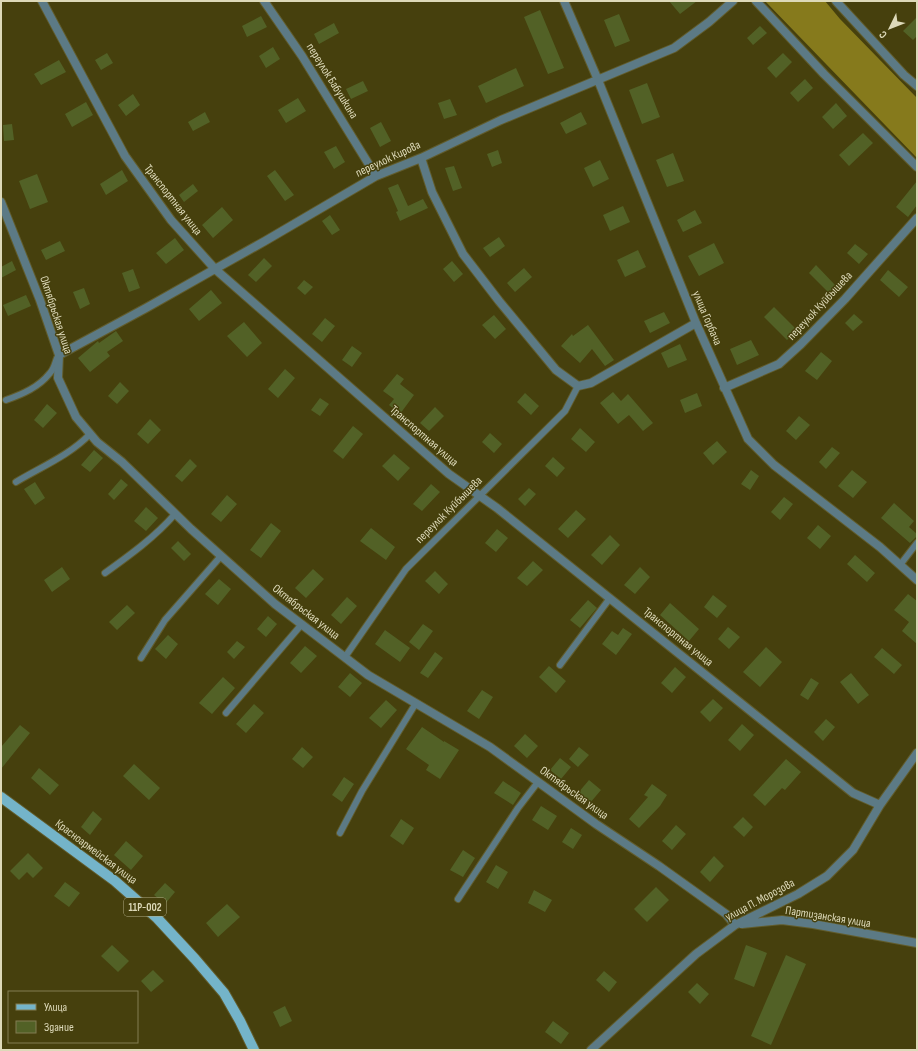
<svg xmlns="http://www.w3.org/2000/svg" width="918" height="1051" viewBox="0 0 918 1051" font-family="'Sofia Sans Condensed',sans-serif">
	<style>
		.forest { fill: #867a1c }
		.building { fill: #526126 }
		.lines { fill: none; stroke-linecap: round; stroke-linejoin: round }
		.service-casing { stroke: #615c2c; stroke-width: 8 }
		.minor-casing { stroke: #615c2c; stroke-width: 10 }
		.primary-casing { stroke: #615c2c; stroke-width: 12 }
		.service { stroke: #5c7a85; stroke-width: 6 }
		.minor { stroke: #5c7a85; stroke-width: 8 }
		.primary { stroke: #74b4c9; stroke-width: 10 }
		.labels { text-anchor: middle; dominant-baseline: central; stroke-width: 3; stroke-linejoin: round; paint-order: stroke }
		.shield { fill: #46400d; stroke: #b0ab85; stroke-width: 1 }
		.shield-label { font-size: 11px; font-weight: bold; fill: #ddd9b9 }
		.street-label { font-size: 12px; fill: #ddd9b9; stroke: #46400d }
	</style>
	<rect width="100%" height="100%" fill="#46400d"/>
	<path class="forest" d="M765 1H825L840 19 917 98V158Z"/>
	<path class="building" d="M669 1H697L680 14Z
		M540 10 564 68 548 74 524 17Z
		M619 14 630 41 615 47 604 20Z
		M261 16 267 27 247 37 242 26Z
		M917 17V36L913 40 903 31Z
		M334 23 339 33 319 44 314 34Z
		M760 26 767 33 753 45 747 38Z
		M273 47 280 59 266 68 259 56Z
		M107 53 113 63 101 70 95 60Z
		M783 53 792 62 776 78 767 68Z
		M59 60 66 72 41 85 34 74Z
		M516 68 524 86 486 103 478 86Z
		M805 79 813 88 798 102 790 93Z
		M363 81 368 91 351 99 346 89Z
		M647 83 660 117 642 124 629 90Z
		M133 94 140 105 126 116 118 105Z
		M298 98 306 111 286 123 278 110Z
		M450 99 457 115 444 119 438 103Z
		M86 102 93 115 72 127 65 114Z
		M836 103 847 116 833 129 822 117Z
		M205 112 210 122 193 131 188 122Z
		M581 112 587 124 566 134 560 123Z
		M381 122 391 141 380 147 370 128Z
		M12 124 14 140 4 141 3 125Z
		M863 133 873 143 849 166 839 155Z
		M336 146 345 162 334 169 324 152Z
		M498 150 502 163 492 167 487 154Z
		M673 153 684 181 667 187 656 160Z
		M600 160 609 179 593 187 584 168Z
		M454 166 462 188 453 191 445 168Z
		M122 170 128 181 106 195 100 184Z
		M275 170 294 195 285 201 267 176Z
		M37 174 48 202 30 209 19 181Z
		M917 181V205L908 217 896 207Z
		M193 184 198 191 184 202 179 195Z
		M398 184 408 206 423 199 428 208 400 221 396 212 398 211 388 188Z
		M623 206 630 222 610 231 603 215Z
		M222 207 233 220 213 238 202 225Z
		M695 210 702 223 683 232 677 220Z
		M330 215 340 230 332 235 322 221Z
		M499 237 505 246 490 257 483 248Z
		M175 238 184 250 166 264 156 253Z
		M60 241 65 251 46 260 41 250Z
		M714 243 724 263 699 276 688 256Z
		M855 244 868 254 859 264 847 253Z
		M638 250 646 267 625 277 617 260Z
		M264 258 272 266 256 282 248 275Z
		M12 261 16 270 1 278V267Z
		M452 261 463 274 454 282 443 269Z
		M816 265 836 286 829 293 809 273Z
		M524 268 532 277 515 292 507 283Z
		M133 269 140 288 129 292 122 273Z
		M888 270 908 287 899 297 880 280Z
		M304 280 313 287 305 295 297 288Z
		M84 288 90 304 80 309 73 292Z
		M211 290 222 303 199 321 189 309Z
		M26 295 31 306 8 316 3 305Z
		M774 307 797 330 787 340 764 317Z
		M664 312 670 323 650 333 644 321Z
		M854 314 863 322 853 331 845 323Z
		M494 315 506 329 495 339 482 325Z
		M325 318 335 326 322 342 312 334Z
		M244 322 262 343 247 357 227 336Z
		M588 325 614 360 605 366 592 349 580 363 561 346 572 334 573 336Z
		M116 331 123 341 107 352 110 356 90 372 78 358 98 341 99 343Z
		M751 340 759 355 737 365 730 349Z
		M680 344 687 360 668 368 661 353Z
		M352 346 362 353 352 367 342 360Z
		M821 352 832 361 817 380 805 371Z
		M285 369 295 378 278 398 268 389Z
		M397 374 404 379 400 384 414 395 400 414 389 405 394 399 383 391Z
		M120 382 129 391 117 404 108 396Z
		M613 392 621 401 628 394 653 423 643 431 629 415 618 424 600 403Z
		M525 393 539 406 531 415 517 402Z
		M697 393 702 406 685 413 680 400Z
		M320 398 329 404 320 416 311 410Z
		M47 404 57 413 43 428 34 420Z
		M435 407 444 416 429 431 420 423Z
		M799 416 810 425 796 440 786 431Z
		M150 419 161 430 148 444 137 434Z
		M353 426 363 434 343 459 333 451Z
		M580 428 595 442 586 452 571 439Z
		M490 433 502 444 494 453 482 442Z
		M717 441 727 452 713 465 703 453Z
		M832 447 840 453 826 469 819 462Z
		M94 450 103 458 90 472 81 465Z
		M394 454 410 468 398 481 382 466Z
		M553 457 565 468 557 477 545 466Z
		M190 459 197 466 182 482 175 476Z
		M751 470 759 476 750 490 741 484Z
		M852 470 867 482 853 498 838 486Z
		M121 479 128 485 114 500 108 494Z
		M35 482 45 498 35 505 24 489Z
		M431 484 440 492 422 511 413 504Z
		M529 488 536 494 525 506 518 499Z
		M227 495 237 504 221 522 211 514Z
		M784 497 793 504 780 520 771 512Z
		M894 503 914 521 909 527 917 534V536L910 543 881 518Z
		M146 507 158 518 146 531 134 521Z
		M576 510 586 519 568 538 558 529Z
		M271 523 281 531 261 558 250 550Z
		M818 525 831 536 820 549 807 538Z
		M371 528 395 547 386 560 360 541Z
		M497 529 508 538 496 552 485 543Z
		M610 535 620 545 602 565 591 555Z
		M178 541 191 554 184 561 171 548Z
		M855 555 875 573 867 582 847 564Z
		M533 561 543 570 527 586 517 578Z
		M62 567 70 579 52 592 44 580Z
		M640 567 650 577 635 594 624 585Z
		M313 569 324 579 306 598 295 588Z
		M435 571 448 584 439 594 425 581Z
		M219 579 231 589 218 605 205 594Z
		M908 594 917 601V644L902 631 909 622 894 610Z
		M713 595 727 606 717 618 704 607Z
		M347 597 357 606 341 624 331 615Z
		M588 600 597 608 580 628 570 620Z
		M670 603 699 629 689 641 660 615Z
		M127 605 135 613 117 630 109 622Z
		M268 616 277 624 266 637 257 629Z
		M423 624 433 631 419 650 409 642Z
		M728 627 740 637 729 649 718 639Z
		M623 628 632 634 616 655 602 644 612 631 618 635Z
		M385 630 410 648 400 662 375 644Z
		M168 635 178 644 166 659 155 649Z
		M237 641 245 647 234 659 227 652Z
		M305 646 317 656 301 673 290 663Z
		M766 647 782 662 760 687 743 672Z
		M882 648 902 665 894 674 874 657Z
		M435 652 443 658 428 678 420 673Z
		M549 666 566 681 556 693 539 677Z
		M675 667 686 677 672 693 661 683Z
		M350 673 362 683 350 697 338 687Z
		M851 673 869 695 858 704 840 682Z
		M223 677 235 688 212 714 199 703Z
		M811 678 819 683 808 700 800 695Z
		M482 690 493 697 479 719 467 711Z
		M713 699 723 708 710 722 700 712Z
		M386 700 397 710 381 728 369 718Z
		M254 704 264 713 246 733 236 724Z
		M826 719 835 727 823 741 814 732Z
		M742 724 754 735 740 751 728 740Z
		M20 725 30 733 1 769V747Z
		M422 727 444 742V741L459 750 440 779 426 770 429 765 406 749Z
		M525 734 538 746 527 758 514 746Z
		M302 747 313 757 303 768 292 759Z
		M579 747 589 755 578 767 569 759Z
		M560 758 571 767 561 779 550 770Z
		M786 759 801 772 785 790 782 788 765 806 753 795Z
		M134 764 160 788 149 800 123 776Z
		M39 768 59 785 50 795 31 778Z
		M344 777 354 784 342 802 332 795Z
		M589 780 601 790 590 803 578 793Z
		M503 781 521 793 513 805 494 793Z
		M652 784 667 795 660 806 639 828 629 819 648 797 644 795Z
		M541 806 557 816 548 830 532 820Z
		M93 811 102 819 90 835 81 827Z
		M743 817 753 827 744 837 733 827Z
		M401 819 414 828 403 845 390 836Z
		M676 825 686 834 672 850 662 841Z
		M571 828 582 835 573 849 562 842Z
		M126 841 143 856 131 870 114 855Z
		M463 850 475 858 463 877 450 870Z
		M28 853 43 868 33 878 27 872 19 880 10 871Z
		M714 856 724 866 710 882 700 872Z
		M496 865 508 872 498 889 486 882Z
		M65 882 80 893 69 907 54 896Z
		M165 883 175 892 165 904 154 895Z
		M656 887 669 900 647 922 634 909Z
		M534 890 552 900 545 912 528 903Z
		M227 904 240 917 218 937 206 923Z
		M112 945 129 961 118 972 101 956Z
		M746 945 767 953 754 987 734 979Z
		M786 955 806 964 771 1045 751 1036Z
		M153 970 164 981 151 992 141 981Z
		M604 971 617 982 609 992 596 980Z
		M697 983 709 994 700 1004 688 992Z
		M285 1006 292 1021 280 1027 273 1012Z
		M553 1021 569 1033 561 1044 545 1032Z"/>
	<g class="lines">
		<defs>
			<path id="service" d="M6 400C23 394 39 387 50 373 54 369 55 363 57 358
				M16 482C41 467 70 455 90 434
				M900 565 917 543
				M105 573C130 555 155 537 175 514
				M345 657 406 569 565 411 578 386
				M141 658 165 620 221 556
				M560 665 610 598
				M226 713 302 624
				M340 833 362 791 416 703
				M458 899 518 808 538 782"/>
			<path id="minor" d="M42 1 125 156 171 220 215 269 449 474 497 508 853 793 880 805
				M264 1 302 56 376 176
				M564 1 598 80 696 323 748 439 774 465 880 547 917 580
				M756 1 824 74 917 167
				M836 1 904 75 917 86
				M421 158 432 192 463 254 499 301 556 370 578 386 591 383 696 323
				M1 202 40 300 59 355 58 378 76 417 97 442 122 462 191 529 275 604 368 675 490 747 596 824 659 866 726 914 735 925
				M59 355 146 308 215 269 265 241 376 176 421 158 501 120 674 48 709 22 733 1
				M724 388 779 364 801 344 845 299 917 218
				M742 924 782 920 813 924 917 943
				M591 1050 696 954 735 925 798 894 827 876 853 850 880 805 917 753"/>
			<path id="primary" d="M1 797 115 881 157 918 195 959 224 993 240 1021 254 1050"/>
		</defs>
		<use href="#service" class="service-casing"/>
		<use href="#minor" class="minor-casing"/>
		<use href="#primary" class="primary-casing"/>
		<use href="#service" class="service"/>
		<use href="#minor" class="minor"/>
		<use href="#primary" class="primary"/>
	</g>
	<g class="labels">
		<rect class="shield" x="124" y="898" width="42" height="18" rx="3"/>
		<g class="shield-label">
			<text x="145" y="907">11Р-002</text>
		</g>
		<g class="street-label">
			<text transform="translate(332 81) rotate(58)">переулок Бабушкина</text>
			<text transform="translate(388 159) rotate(-25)">переулок Кирова</text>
			<text transform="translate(173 200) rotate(52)">Транспортная улица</text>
			<text transform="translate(820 306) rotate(-47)">переулок Куйбышева</text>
			<text transform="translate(56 315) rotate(72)">Октябрьская улица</text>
			<text transform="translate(707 318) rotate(67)">улица Горбача</text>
			<text transform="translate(424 436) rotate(41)">Транспортная улица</text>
			<text transform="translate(449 510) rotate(-45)">переулок Куйбышева</text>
			<text transform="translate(306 612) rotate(38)">Октябрьская улица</text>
			<text transform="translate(678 637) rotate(39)">Транспортная улица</text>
			<text transform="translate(574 793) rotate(36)">Октябрьская улица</text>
			<text transform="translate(96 852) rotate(37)">Красноармейская улица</text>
			<text transform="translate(760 900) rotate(-28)">улица П. Морозова</text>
			<text transform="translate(828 917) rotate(9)">Партизанская улица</text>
		</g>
	</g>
	<rect width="918" height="1051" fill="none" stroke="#ddd9b9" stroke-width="4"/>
	<rect x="8" y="991" width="130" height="52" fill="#46400d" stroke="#827d52"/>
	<rect x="16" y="1004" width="20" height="6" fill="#74b4c9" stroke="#827d52"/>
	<text x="44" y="1011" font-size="12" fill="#ddd9b9">Улица</text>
	<rect x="16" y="1021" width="20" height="12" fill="#526126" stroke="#827d52"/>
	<text x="44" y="1031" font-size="12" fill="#ddd9b9">Здание</text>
	<g transform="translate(890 28) rotate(227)" stroke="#46400d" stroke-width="3" paint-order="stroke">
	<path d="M0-3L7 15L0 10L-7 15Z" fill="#ddd9b9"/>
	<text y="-6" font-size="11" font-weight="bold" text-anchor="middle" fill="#ddd9b9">С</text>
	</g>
</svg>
